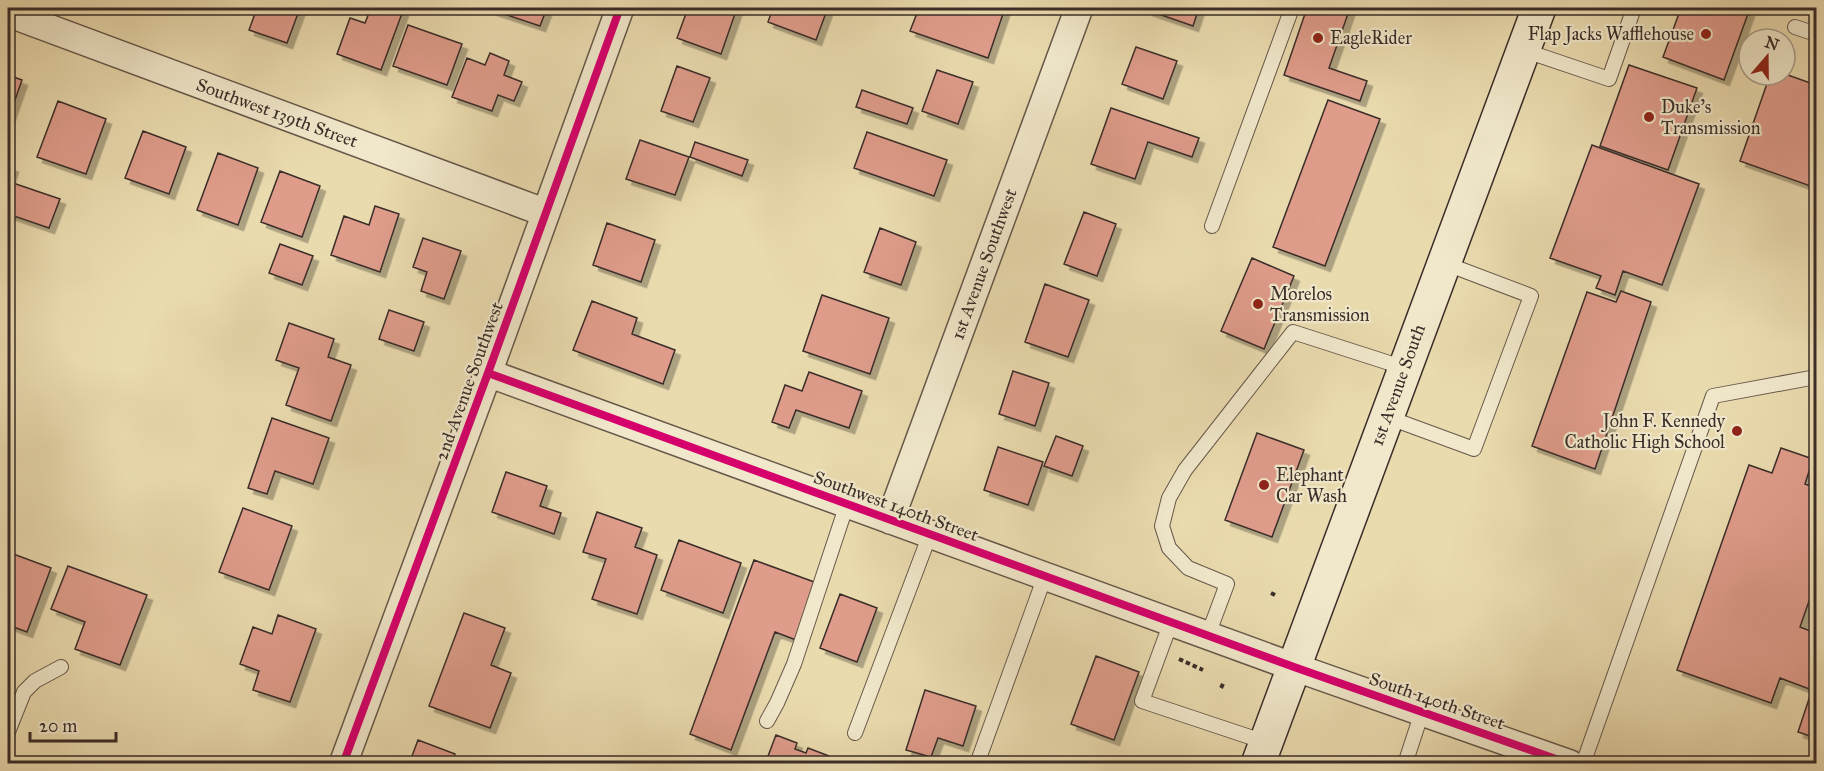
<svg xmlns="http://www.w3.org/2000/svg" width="1824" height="771" viewBox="0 0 1824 771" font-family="'IM FELL Great Primer',serif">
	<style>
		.building { fill: #df9c8b; stroke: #3a2d29; stroke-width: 1.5; filter: url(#shadow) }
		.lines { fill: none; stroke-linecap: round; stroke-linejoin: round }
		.service-casing { stroke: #66584a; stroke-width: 16 }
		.minor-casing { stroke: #66584a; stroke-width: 30 }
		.secondary-casing { stroke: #3a2d29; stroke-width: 36 }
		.path { stroke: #3a2d29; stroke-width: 4; stroke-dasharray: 4.5 3; stroke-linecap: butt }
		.service { stroke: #f1e8cb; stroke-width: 14 }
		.minor { stroke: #f1e8cb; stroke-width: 27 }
		.secondary { stroke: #f1e8cb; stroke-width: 33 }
		.cycleway-casing { stroke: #f1e8cb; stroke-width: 11 }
		.cycleway { stroke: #d6006c; stroke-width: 8 }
		.poi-dot { fill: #8f2418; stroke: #f1e8cb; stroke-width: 2 }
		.labels { text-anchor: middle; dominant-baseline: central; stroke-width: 4.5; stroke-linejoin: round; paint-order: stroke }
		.poi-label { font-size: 18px; fill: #3a2d29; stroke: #f1e8cb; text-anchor: start }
		.street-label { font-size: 18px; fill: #3a2d29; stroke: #f1e8cb }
	</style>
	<defs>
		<filter id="shadow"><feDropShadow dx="5.5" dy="5.5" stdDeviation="0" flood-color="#0004"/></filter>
	</defs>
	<rect width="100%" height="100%" fill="#eadbaf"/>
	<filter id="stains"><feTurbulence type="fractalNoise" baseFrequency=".00333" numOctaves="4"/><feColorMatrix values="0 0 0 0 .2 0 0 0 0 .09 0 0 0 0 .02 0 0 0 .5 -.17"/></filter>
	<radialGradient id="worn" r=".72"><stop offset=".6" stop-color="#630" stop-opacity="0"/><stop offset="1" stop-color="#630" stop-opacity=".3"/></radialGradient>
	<path class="building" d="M257 8H300L287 43 249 30Z
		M371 8H404L381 70 337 54 350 18 365 23Z
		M486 8H547L540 26Z
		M688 8H737L721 54 677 38Z
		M773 8H820L827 10 816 40 768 22Z
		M919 8H1005L988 58 910 31Z
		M1148 8H1199L1193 26 1147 10Z
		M1307 8H1350L1329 68 1367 81 1360 101 1284 75Z
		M1681 8H1739L1749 11 1724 80 1663 57Z
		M408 25 462 44 447 85 393 66Z
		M1136 47 1177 61 1163 99 1122 84Z
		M490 53 509 61 504 75 522 82 514 101 498 95 492 111 452 97 467 58 485 65Z
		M1629 65 1697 88 1668 170 1600 146Z
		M677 66 710 78 693 122 661 111Z
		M937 70 973 82 958 124 922 111Z
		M1785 74 1816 85V188L1740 161 1770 75Z
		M8 75 22 80 8 120Z
		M862 90 913 108 907 124 856 107Z
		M1328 100 1380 119 1325 266 1273 247Z
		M58 101 106 119 86 174 37 157Z
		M1111 108 1199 138 1192 157 1148 142 1135 179 1091 164Z
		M143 131 186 147 169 194 125 178Z
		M867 132 947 160 934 196 854 168Z
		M640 140 689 157 675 195 626 179Z
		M695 142 748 160 742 176 690 157Z
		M1592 145 1699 184 1662 285 1623 271 1615 295 1596 288 1601 276 1550 258Z
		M218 153 258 168 238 225 197 210Z
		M8 165 13 167 8 183Z
		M280 171 320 186 302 237 261 222Z
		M13 183 60 199 49 228 8 214V198Z
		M375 206 399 214 380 272 331 255 344 216 369 225Z
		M1084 212 1116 224 1097 276 1064 264Z
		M607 223 655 240 641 282 593 265Z
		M880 228 916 242 901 285 864 272Z
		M423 238 461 251 444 299 421 291 427 272 413 267Z
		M280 244 313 256 302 285 269 273Z
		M1252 258 1294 276 1264 349 1221 331Z
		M1045 284 1089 300 1068 357 1025 342Z
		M1621 291 1651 302 1595 469 1532 446 1587 292 1616 302Z
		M822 295 889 318 870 374 803 351Z
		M592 301 637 318 632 334 675 350 663 384 573 350Z
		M389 310 424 322 414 351 379 339Z
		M289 323 334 339 328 357 351 365 331 421 286 405 299 368 276 360Z
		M1013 371 1049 383 1035 426 999 414Z
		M809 372 862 391 849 428 796 410 789 428 772 422 785 385 802 391Z
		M272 418 329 438 313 484 275 471 267 494 248 488Z
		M1257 433 1304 450 1272 537 1225 520Z
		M1056 436 1083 446 1072 476 1044 466Z
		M998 447 1043 462 1028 505 984 490Z
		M1781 448 1813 459 1805 484 1816 488V581L1800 627 1816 633V738L1798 732 1812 690 1780 678 1771 703 1677 670 1749 465 1772 473Z
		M506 472 547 486 540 506 561 513 554 534 492 512Z
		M243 508 292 526 269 590 219 572Z
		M597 512 642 528 635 547 657 555 637 614 592 599 606 559 583 552Z
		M679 540 741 563 723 613 661 590Z
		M8 552 51 568 27 632 8 625Z
		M754 560 817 583 796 640 775 632 731 750 690 734Z
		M68 566 147 595 120 665 75 649 85 622 51 609Z
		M840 594 877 608 857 662 820 648Z
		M464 613 505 628 491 665 511 673 490 728 429 706Z
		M278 615 316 629 290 702 253 690 259 671 240 664 253 627 272 634Z
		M1096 656 1139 672 1114 740 1071 724Z
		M925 690 976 706 963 746 938 738 931 757 906 750Z
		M776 735 797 743 795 749 806 753 808 748 829 756 827 764H765Z
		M418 740 455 754 452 764H409Z
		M33 757 51 764H30Z"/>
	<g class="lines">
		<defs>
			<path id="service" d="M1795 27 1816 34
				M1523 50 1609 79 1634 8
				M1212 226 1292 8
				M1387 417 1474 449 1531 296 1444 263
				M1171 622 1142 701 1265 742
				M1208 635 1227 584 1188 568 1169 548 1162 526 1169 498 1185 470 1293 332 1405 368
				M767 721 777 703 794 664 847 504
				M8 732 24 692 35 681 61 667
				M855 733 930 534
				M977 764 1045 576
				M1405 764 1422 712
				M1583 764 1713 396 1816 377"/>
			<path id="minor" d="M8 13 546 213
				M488 373 1294 667 1570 764
				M890 520 1079 8
				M343 764 488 373 620 8"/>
			<path id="secondary" d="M1258 764 1539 8"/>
		</defs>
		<use href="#service" class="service-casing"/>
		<use href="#minor" class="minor-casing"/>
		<use href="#secondary" class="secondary-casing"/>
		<path class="path" d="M1271 593 1275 595
			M1179 659 1203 670
			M1221 688 1224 682"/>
		<use href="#service" class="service"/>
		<use href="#minor" class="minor"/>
		<use href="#secondary" class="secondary"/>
		<defs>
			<path id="cycleway" d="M488 373 1294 667 1570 764
				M343 764 488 373 620 8"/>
		</defs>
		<use href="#cycleway" class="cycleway-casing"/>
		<use href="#cycleway" class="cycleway"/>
	</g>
	<g class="poi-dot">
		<circle cx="1706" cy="34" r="6"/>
		<circle cx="1318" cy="38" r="6"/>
		<circle cx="1649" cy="117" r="6"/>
		<circle cx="1258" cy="304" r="6"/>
		<circle cx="1737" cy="431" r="6"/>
		<circle cx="1264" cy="485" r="6"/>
	</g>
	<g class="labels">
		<g class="poi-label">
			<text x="1694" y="34" text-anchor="end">Flap Jacks Wafflehouse</text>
			<text x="1330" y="38">EagleRider</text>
			<text x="1661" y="107">Duke's<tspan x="1661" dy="21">Transmission</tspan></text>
			<text x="1270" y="294">Morelos<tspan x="1270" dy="21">Transmission</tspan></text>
			<text x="1725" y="421" text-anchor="end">John F. Kennedy<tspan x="1725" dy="21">Catholic High School</tspan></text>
			<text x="1276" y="475">Elephant<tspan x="1276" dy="21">Car Wash</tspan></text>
		</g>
		<g class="street-label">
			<text transform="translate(277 113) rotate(20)">Southwest 139th Street</text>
			<text transform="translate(984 264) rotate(-70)">1st Avenue Southwest</text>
			<text transform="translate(469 381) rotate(-70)">2nd Avenue Southwest</text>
			<text transform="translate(1398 385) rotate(-70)">1st Avenue South</text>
			<text transform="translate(896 506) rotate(20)">Southwest 140th Street</text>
			<text transform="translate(1437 701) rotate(19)">South 140th Street</text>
		</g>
	</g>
	<rect width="1824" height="771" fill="none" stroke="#eadbaf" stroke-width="30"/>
	<rect x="9" y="9" width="1806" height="753" fill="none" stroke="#3a2d29" stroke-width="3"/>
	<rect x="15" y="15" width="1794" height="741" fill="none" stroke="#3a2d29" stroke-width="1.5"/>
	<g transform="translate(1767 57) rotate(20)"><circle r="28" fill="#f1e8cb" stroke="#a89d8a" stroke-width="1.5"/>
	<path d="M0-4.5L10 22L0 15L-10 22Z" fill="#8f2418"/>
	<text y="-9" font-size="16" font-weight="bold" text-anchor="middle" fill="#3a2d29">N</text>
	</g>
	<path d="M30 732v9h86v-9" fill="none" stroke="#3a2d29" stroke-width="3"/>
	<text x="39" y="732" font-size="18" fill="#3a2d29" stroke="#f1e8cb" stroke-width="4.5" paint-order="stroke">20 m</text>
	<rect width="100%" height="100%" filter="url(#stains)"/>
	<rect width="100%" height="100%" fill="url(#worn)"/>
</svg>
